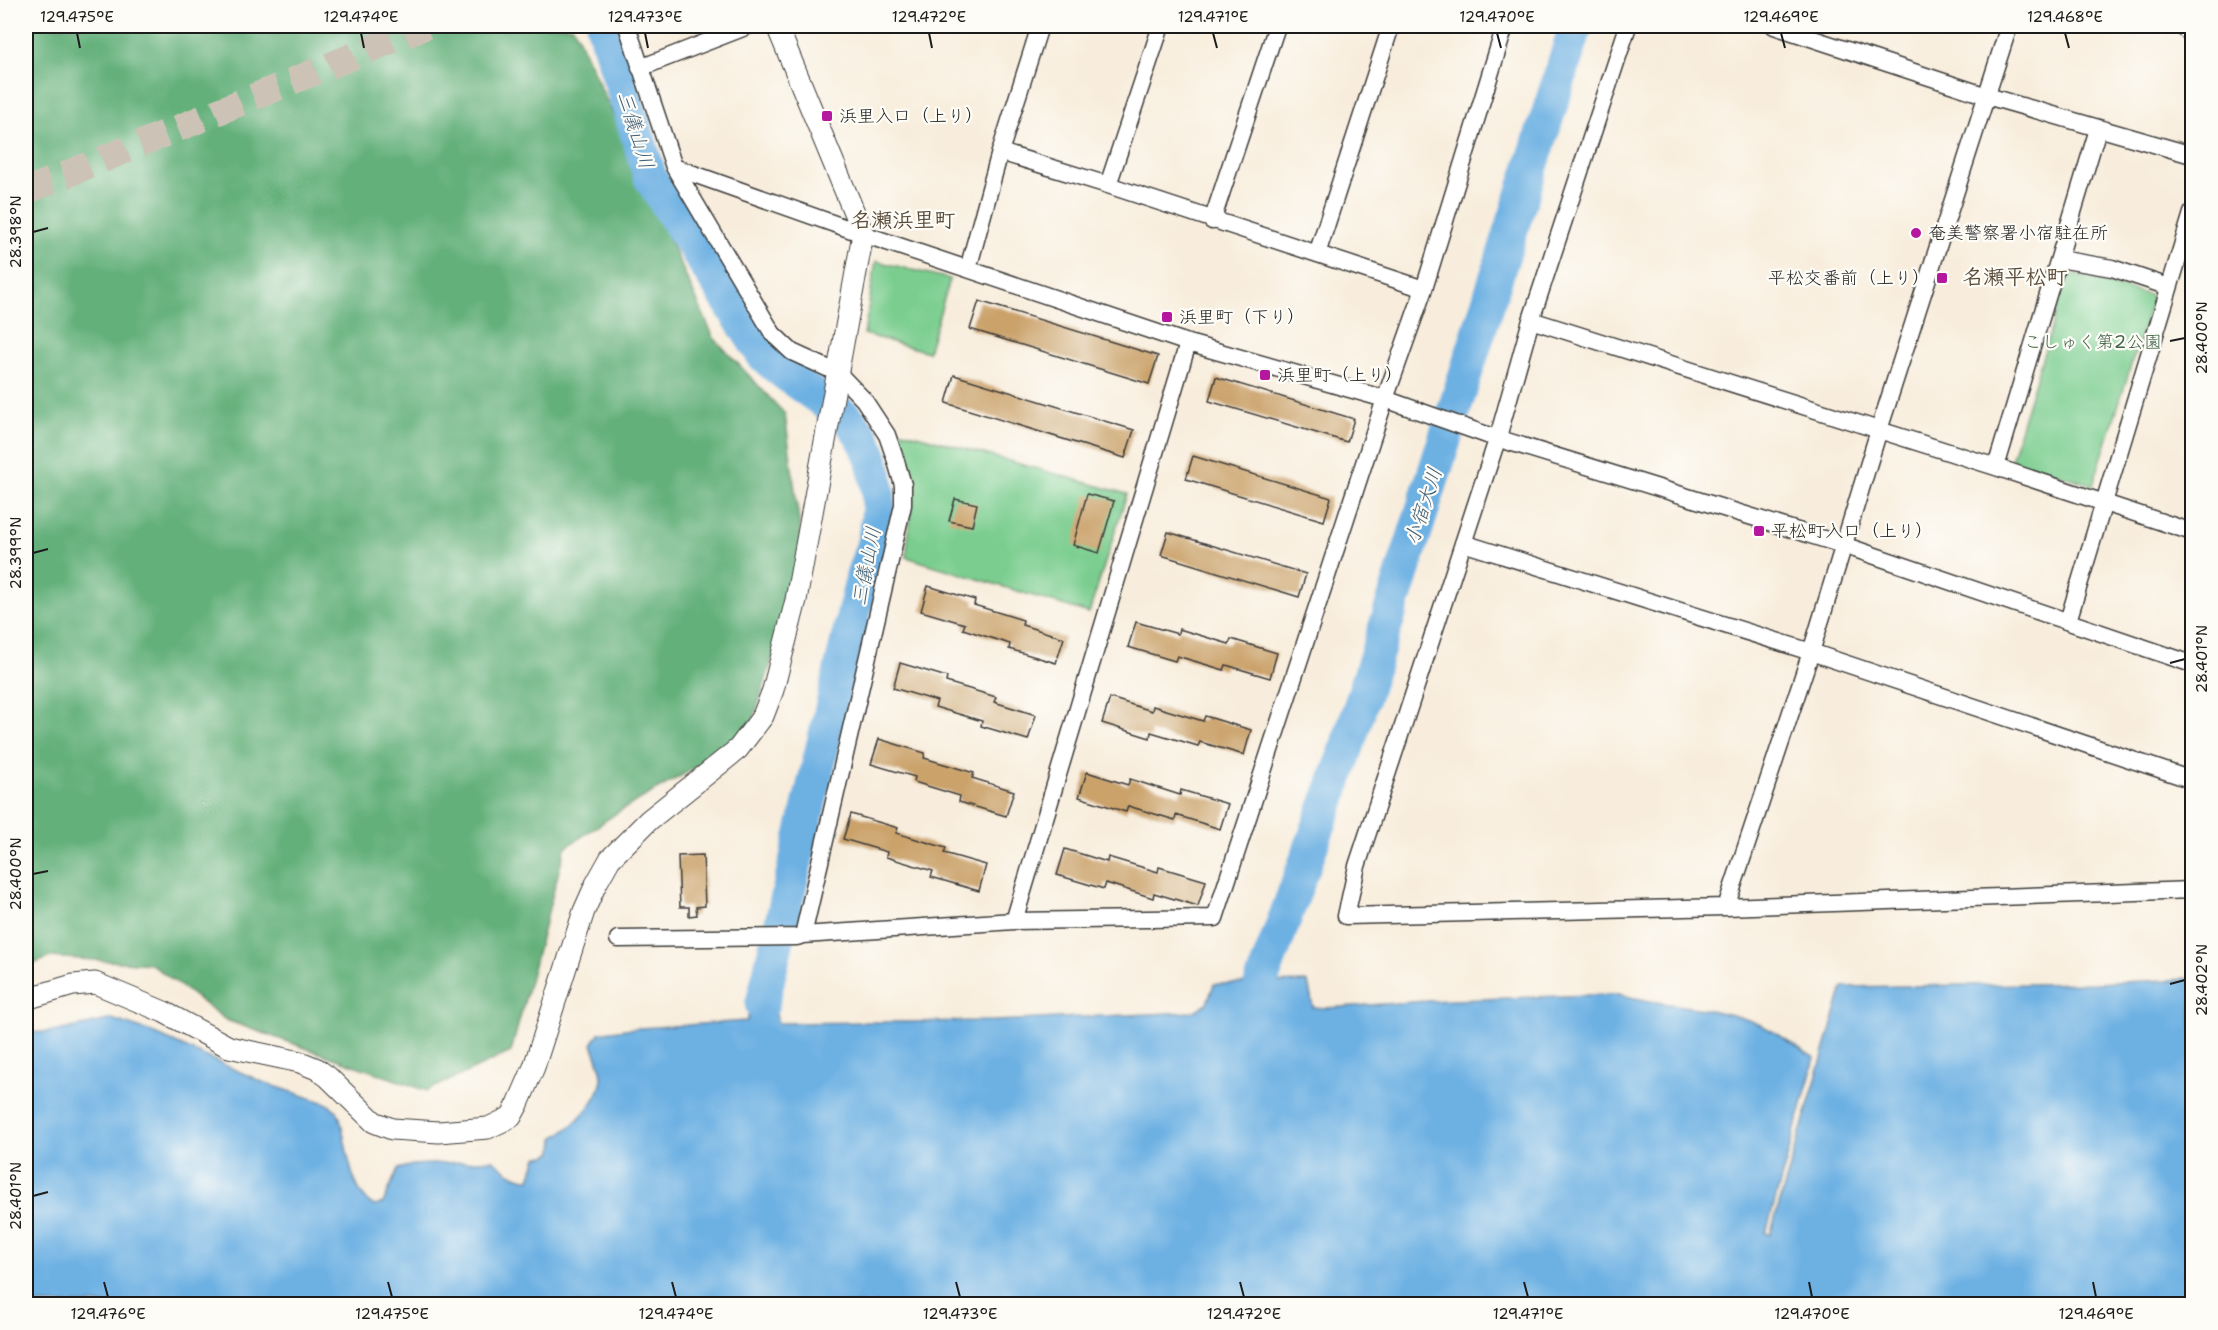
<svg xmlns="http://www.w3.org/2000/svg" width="2218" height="1330" viewBox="0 0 2218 1330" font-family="'Shantell Sans','Klee One',sans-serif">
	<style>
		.green { fill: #7acd8f; stroke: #4b7456; stroke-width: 1.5 }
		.forest { fill: #63b07a; stroke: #40664b; stroke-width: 1.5 }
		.water { fill: #6db1e3; stroke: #446680; stroke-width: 1.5 }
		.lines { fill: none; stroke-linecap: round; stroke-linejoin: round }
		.river { stroke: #6db1e3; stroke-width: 34 }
		.building { fill: #caa26b }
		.primary-tunnel { stroke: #ccc3b6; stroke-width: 27; stroke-dasharray: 27 14; stroke-linecap: butt }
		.minor-casing { stroke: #3d3b39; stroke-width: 19 }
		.tertiary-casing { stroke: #3d3b39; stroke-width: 23 }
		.primary-casing { stroke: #3d3b39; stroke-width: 29 }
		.minor { stroke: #fff; stroke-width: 16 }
		.tertiary { stroke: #fff; stroke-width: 21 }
		.primary { stroke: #fff; stroke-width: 27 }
		.ticks { fill: none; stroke: #1c1c1c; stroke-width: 2 }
		.poi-dot { fill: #b5179e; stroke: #fdfcf7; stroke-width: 2 }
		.labels { text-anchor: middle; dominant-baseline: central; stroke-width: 4.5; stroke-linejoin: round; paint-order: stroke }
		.poi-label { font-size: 18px; fill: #1c1c1c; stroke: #fdfcf7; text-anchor: start }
		.park-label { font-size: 18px; fill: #42634a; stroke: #fdfcf7 }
		.water-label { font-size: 20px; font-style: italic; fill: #405f76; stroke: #fdfcf7 }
		.quarter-label { font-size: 21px; font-weight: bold; fill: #594b38; stroke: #fdfcf7 }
		.neatline { fill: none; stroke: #1c1c1c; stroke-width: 2 }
		.ticks-label { font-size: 15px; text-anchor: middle; fill: #1c1c1c }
	</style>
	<rect width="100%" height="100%" fill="#fdfcf7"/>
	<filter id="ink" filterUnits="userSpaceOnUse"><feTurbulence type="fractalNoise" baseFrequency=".0167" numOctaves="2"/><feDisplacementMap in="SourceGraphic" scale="12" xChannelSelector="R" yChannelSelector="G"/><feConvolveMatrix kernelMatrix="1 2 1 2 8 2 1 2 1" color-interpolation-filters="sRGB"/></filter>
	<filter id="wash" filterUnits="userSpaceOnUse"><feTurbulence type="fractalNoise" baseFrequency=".008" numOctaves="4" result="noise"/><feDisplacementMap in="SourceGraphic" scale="24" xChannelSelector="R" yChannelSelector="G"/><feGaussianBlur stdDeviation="1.35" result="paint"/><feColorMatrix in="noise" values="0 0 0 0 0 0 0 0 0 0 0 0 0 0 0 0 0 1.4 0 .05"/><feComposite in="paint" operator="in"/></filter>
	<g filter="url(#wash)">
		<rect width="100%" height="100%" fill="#f8eddc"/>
		<path class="green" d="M876 261 950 279 928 352 864 334Z
			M2068 273 2153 296 2093 485 2011 460Z
			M899 430 1127 494 1089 613 906 557 913 495 910 468Z"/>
		<path class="forest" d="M26 26H573L714 338 785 414 804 558 748 737 620 811 565 848 511 1052 427 1091 226 1020 151 964 50 957 26 967Z"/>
		<path class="water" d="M2192 979V1304H26V1033L58 1031 112 1019 151 1032 265 1083 326 1103 337 1111 340 1118C347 1144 349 1191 374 1206L383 1203 398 1169 413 1165 493 1160C503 1168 516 1180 530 1179L537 1157 546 1156 553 1152 554 1138C573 1127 602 1099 602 1076 601 1066 595 1053 592 1044L599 1033 625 1029 747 1021 751 1005 774 1006 778 1023 994 1021 1193 1012 1207 1003 1214 984 1308 982 1313 1007 1326 1008 1427 1001 1619 994C1666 1008 1719 1005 1763 1026 1781 1035 1798 1048 1815 1058L1766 1233 1770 1235 1843 987 2094 983Z"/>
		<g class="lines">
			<path class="river" d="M603 26 651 179 763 355C784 376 809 390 832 408 838 412 846 416 851 422 877 451 883 497 875 535 873 548 867 561 863 574L762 1005
				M1261 983 1343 760 1576 26"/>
		</g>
		<g id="blocks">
			<path class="building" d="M979 301 1158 356 1149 384 970 329Z
				M954 375 1134 430 1125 458 946 403Z
				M1216 377 1354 419 1347 442 1209 401Z
				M1193 456 1331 498 1324 521 1186 479Z
				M1087 494 1114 501 1099 553 1073 545Z
				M955 499 977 504 972 526 949 521Z
				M1168 532 1306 574 1299 597 1161 555Z
				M928 586 975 600 974 605 1023 620 1022 625 1064 638 1056 663 1009 649 1010 644 963 629 965 624 921 611Z
				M1136 622 1178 634 1179 629 1229 644 1231 639 1277 653 1270 678 1226 665 1224 670 1177 656 1175 661 1128 647Z
				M900 663 947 677 946 682 996 697 994 702 1036 715 1028 740 981 726 982 721 935 707 937 701 893 688Z
				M1110 698 1152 711 1153 706 1203 721 1205 716 1251 730 1244 755 1200 742 1198 746 1151 732 1150 738 1102 723Z
				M879 739 925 753 924 758 974 773 972 778 1014 791 1006 816 959 802 960 796 914 782 915 777 871 764Z
				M1087 772 1128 785 1130 779 1180 795 1181 790 1228 804 1220 829 1176 815 1175 820 1128 806 1126 812 1079 797Z
				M851 814 898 828 896 833 946 848 944 853 986 865 979 891 931 877 933 871 886 857 887 852 843 839Z
				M1065 849 1107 862 1108 857 1158 872 1159 867 1206 881 1198 906 1154 893 1153 898 1106 883 1104 889 1057 875Z
				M703 855 705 906 696 907 697 915 689 916V907H680L678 856Z"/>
		</g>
	</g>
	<g filter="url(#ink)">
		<use href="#blocks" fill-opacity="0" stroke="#3d3b39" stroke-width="1.5"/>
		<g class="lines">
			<path class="primary-tunnel" d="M26 191 426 26"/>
			<defs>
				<path id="minor" d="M627 26 674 167 773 334 792 352 838 373 864 400 887 435 896 461 903 485V505L803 935
					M1628 26 1531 320 1498 437 1357 866 1346 916 1726 907 2192 890
					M1774 26 1987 96 2192 155
					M640 68 748 26
					M1000 152 1108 185 1424 289
					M674 167 863 234 1188 343 1385 399 1487 435 1843 545 2192 664
					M1108 185 1161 26
					M1212 221 1277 26
					M1317 254 1391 26
					M2059 259 2112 268 2169 287
					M968 269 1000 152 1040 26
					M1531 320 1996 467 2192 532
					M1996 467 2098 129
					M1463 543 1811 652 2192 780
					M2068 621 2192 213
					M1726 907 1811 652 1879 430 2009 26
					M1014 921 1188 343
					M618 939 797 937 803 935 1014 921 1215 918 1385 399 1424 289 1505 26"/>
				<path id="tertiary" d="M26 999 73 985 95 983 164 1012 229 1047 300 1062 317 1069 328 1077 374 1122 392 1129 439 1132 488 1128 511 1117 518 1104 534 1067 584 911 596 884 610 859 649 820 738 749 763 716 773 690 796 600 863 234 777 26"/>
				<path id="primary" d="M2189 26H2192"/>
			</defs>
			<use href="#minor" class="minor-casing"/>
			<use href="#tertiary" class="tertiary-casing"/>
			<use href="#primary" class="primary-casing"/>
			<use href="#minor" class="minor"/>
			<use href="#tertiary" class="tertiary"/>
			<use href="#primary" class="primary"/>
		</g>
	</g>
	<path class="ticks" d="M77 33 80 48M361 33 364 48M645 33 648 48M929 33 932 48M1213 33 1217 48M1497 33 1501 48M1781 33 1785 48M2065 33 2069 48M33 232 48 228M2170 341 2185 338M33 553 48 549M2170 663 2185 659M33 874 48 871M2170 984 2185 980M33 1196 48 1192M104 1282 108 1297M388 1282 392 1297M672 1282 676 1297M956 1282 960 1297M1240 1282 1244 1297M1524 1282 1528 1297M1809 1282 1812 1297M2093 1282 2096 1297"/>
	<g class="poi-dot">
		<rect x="821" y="110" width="12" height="12" rx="3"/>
		<circle cx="1916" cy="233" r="6"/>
		<rect x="1936" y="272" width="12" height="12" rx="3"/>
		<rect x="1161" y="311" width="12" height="12" rx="3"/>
		<rect x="1259" y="369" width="12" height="12" rx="3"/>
		<rect x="1753" y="525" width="12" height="12" rx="3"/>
	</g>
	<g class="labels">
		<g class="poi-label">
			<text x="839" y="116">浜里入口（上り）</text>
			<text x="1928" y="233">奄美警察署小宿駐在所</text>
			<text x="1930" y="278" text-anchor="end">平松交番前（上り）</text>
			<text x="1179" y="317">浜里町（下り）</text>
			<text x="1277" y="375">浜里町（上り）</text>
			<text x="1771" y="531">平松町入口（上り）</text>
		</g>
		<g class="park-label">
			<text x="2093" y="342">こしゅく第2公園</text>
		</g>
		<g class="water-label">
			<text transform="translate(636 130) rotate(73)">三儀山川</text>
			<text transform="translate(1423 506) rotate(-72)">小宿大川</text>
			<text transform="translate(866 566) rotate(-79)">三儀山川</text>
		</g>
		<g class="quarter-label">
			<text x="903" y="220">名瀬浜里町</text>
			<text x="2015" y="277">名瀬平松町</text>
		</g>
	</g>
	<rect width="2218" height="1330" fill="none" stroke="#fdfcf7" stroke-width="66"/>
	<rect x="33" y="33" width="2152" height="1264" class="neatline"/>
	<g class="ticks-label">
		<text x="77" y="22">129.475°E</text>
		<text x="361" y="22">129.474°E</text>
		<text x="645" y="22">129.473°E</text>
		<text x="929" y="22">129.472°E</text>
		<text x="1213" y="22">129.471°E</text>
		<text x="1497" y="22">129.470°E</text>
		<text x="1781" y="22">129.469°E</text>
		<text x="2065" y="22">129.468°E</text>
		<text transform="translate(16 232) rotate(-90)" y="5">28.398°N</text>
		<text transform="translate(2202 338) rotate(-90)" y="5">28.400°N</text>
		<text transform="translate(16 553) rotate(-90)" y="5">28.399°N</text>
		<text transform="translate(2202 659) rotate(-90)" y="5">28.401°N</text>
		<text transform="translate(16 874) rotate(-90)" y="5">28.400°N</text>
		<text transform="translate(2202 980) rotate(-90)" y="5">28.402°N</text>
		<text transform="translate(16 1196) rotate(-90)" y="5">28.401°N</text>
		<text x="108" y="1319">129.476°E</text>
		<text x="392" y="1319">129.475°E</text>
		<text x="676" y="1319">129.474°E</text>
		<text x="960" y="1319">129.473°E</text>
		<text x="1244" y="1319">129.472°E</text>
		<text x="1528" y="1319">129.471°E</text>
		<text x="1812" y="1319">129.470°E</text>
		<text x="2096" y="1319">129.469°E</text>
	</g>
</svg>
